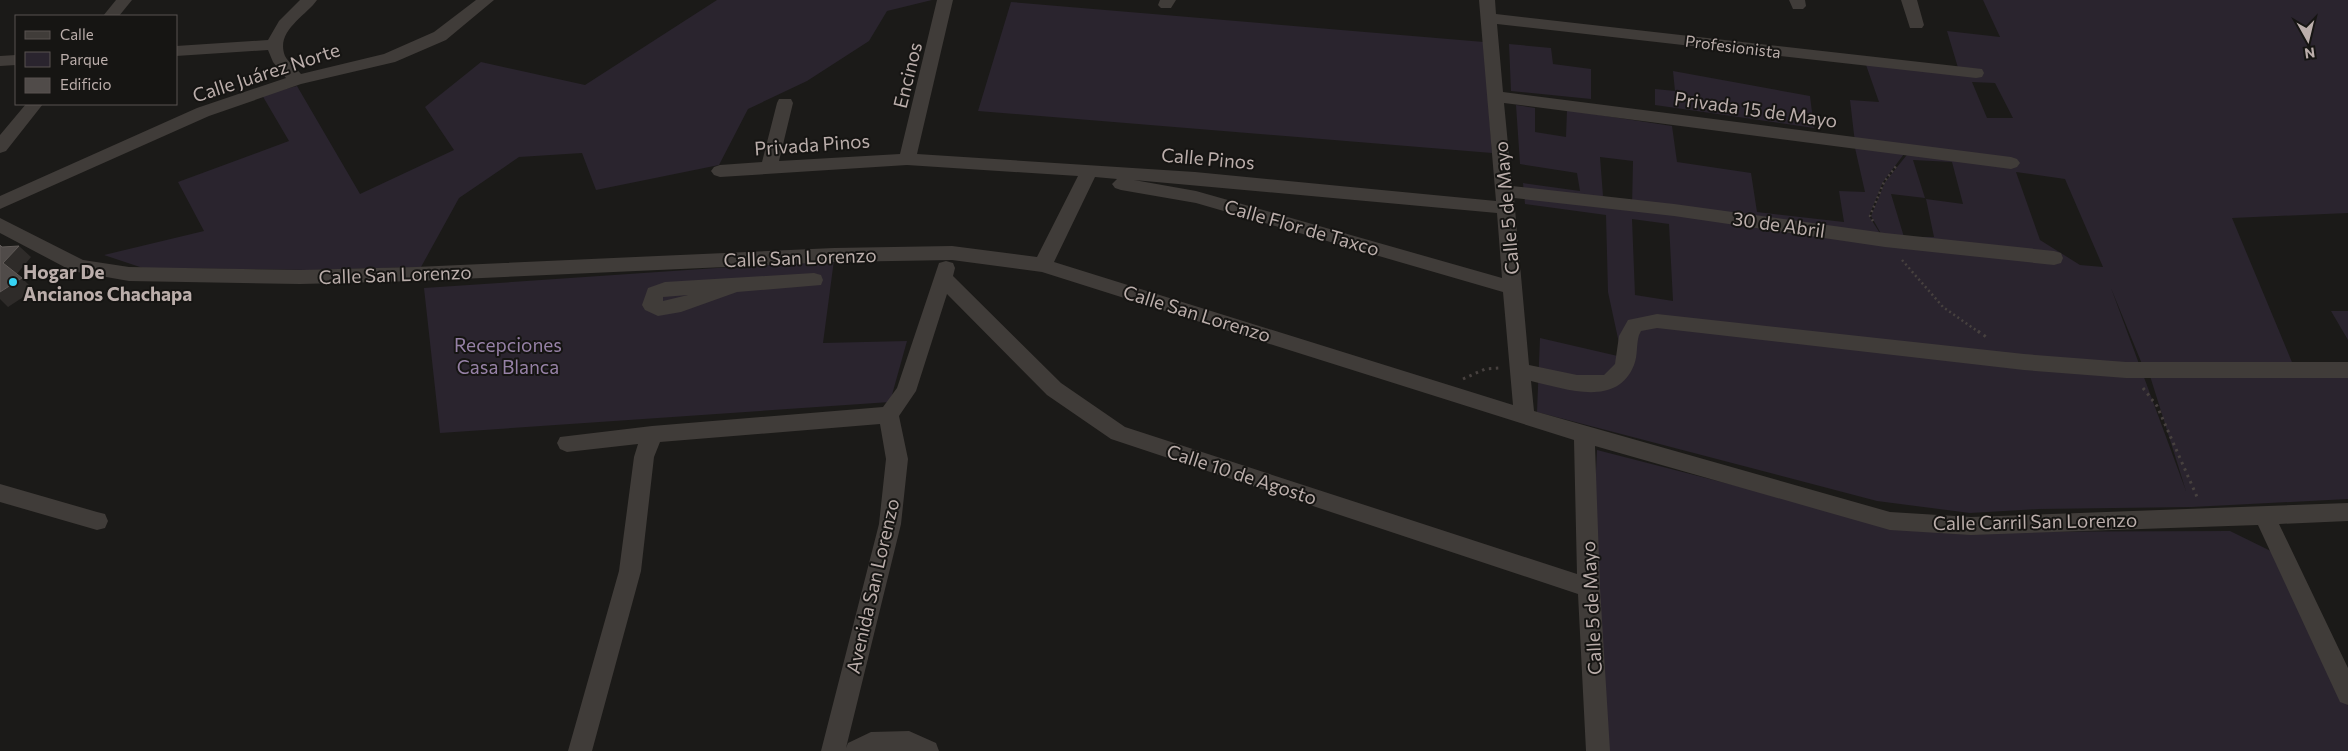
<svg xmlns="http://www.w3.org/2000/svg" width="2348" height="751" viewBox="0 0 2348 751" font-family="Commissioner,sans-serif">
	<style>
		.green { fill: #2a242e; fill-rule: evenodd }
		.lines { fill: none; stroke-linecap: round; stroke-linejoin: round }
		.path-far1 { stroke: #47413f; stroke-width: 2.5; stroke-dasharray: 2 3; stroke-linecap: butt }
		.path { stroke: #47413f; stroke-width: 3; stroke-dasharray: 2.5 4.5; stroke-linecap: butt }
		.minor { fill: #403c39; fill-rule: evenodd }
		.shaded-wall { fill: #2e2b29 }
		.building { fill: #504b49; stroke: #615b58 }
		.poi-dot { fill: #36d4f5; stroke: #161513; stroke-width: 2 }
		.labels { text-anchor: middle; dominant-baseline: central; stroke-width: 4; stroke-linejoin: round; paint-order: stroke }
		.far-street-label { font-size: 16px; fill: #bbaeab; stroke: #161513 }
		.street-label { font-size: 19px; fill: #bbaeab; stroke: #161513 }
		.poi-label { font-size: 19px; font-weight: bold; fill: #bbaeab; stroke: #161513; text-anchor: start }
		.park-label { font-size: 19px; fill: #9681a6; stroke: #161513 }
	</style>
	<rect width="100%" height="100%" fill="#1b1a18"/>
	<path class="green" d="M717 0H932L887 11 869 41 807 81 748 109 719 165 596 190 582 153 519 157 459 198 421 267 309 270 143 268 104 255 204 231 178 182 289 141 262 95 297 86 360 194 454 150 425 107 481 62 585 85Z
		M1983 0H2348V213L2232 218 2294 367 2144 369 2111 288 2186 491 2150 376H2348V499L2192 507 2039 509 1970 513 1877 501 1537 412 1540 338 1622 357 1608 292 1606 215 1525 204 1523 183 1580 191 1577 173 1520 164 1516 105 1535 108V132L1566 137 1567 110 1672 126 1677 162 1751 173 1757 212 1844 222 1839 191 1865 192 1855 148 1904 154 1883 182 1869 216 1888 246 1871 216 1885 182 1910 151 1855 143 1850 100 1879 102 1865 62 1959 71 1947 31 2000 37ZM1972 82 1995 83 2013 118H1987ZM1600 157 1633 161 1632 207 1603 196ZM1913 160 1952 162 1963 204 1926 199 1934 237H1904L1891 194 1925 198ZM2016 172 2065 179 2103 267 2080 265 2040 240ZM1632 219 1669 224 1673 301 1635 295Z
		M1011 2 1484 42 1492 153 978 111Z
		M1509 44 1551 48 1553 64 1591 69V99L1511 91Z
		M1673 71 1810 96 1814 128 1655 105V89L1675 91Z
		M834 260 823 343 907 341 890 402 440 433 424 288Z
		M2331 311H2348V340Z
		M1597 450 1788 499 1973 532 2230 531 2283 557 2348 706V751H1609L1590 591Z"/>
	<g class="lines">
		<path class="path-far1" d="M1873 221 1870 216 1884 182 1897 165
			M1902 260 1943 307 1980 333"/>
		<path class="path" d="M1978 331 1989 339
			M1463 379 1485 369 1499 368
			M2143 388 2157 406 2198 499"/>
		<path class="minor" d="M116 0H132L119 16H103Z
			M300 0H317C306 16 275 31 285 56 288 62 296 68 301 74L384 54 434 32 476 0H494L446 40 395 62 301 84 209 116 0 209V196L197 108 286 78 273 62 268 50 176 56V46L268 40 279 21Z
			M937 0H953L917 154 1195 172 1496 201 1479 0H1495L1496 14 1982 69 1984 73 1982 77 1976 78 1497 24 1503 92 2011 157 2017 159 2020 163 2017 167 2011 169 1504 103 1512 186 1674 204 1885 233 2054 251 2061 253 2063 258 2061 263 2054 265 1885 247 1674 216 1514 198 1529 365 1577 375H1604L1615 364 1619 336 1628 320 1657 314 2024 354 2126 362H2348V378H2126L2024 370 1657 328 1641 331 1639 335C1636 345 1638 355 1634 365 1617 408 1566 389 1531 381L1534 411 1890 512 1971 517 2348 503V521L2279 524 2348 668V705L2340 702 2258 525 1971 535 1890 530 1595 446 1600 588 1610 751H1586L1578 594 1111 439 1047 395 947 294 916 391 899 416 908 459 901 524 846 748 848 743 871 732 909 731 936 743 939 751H821L879 524 886 459 880 424 660 442 654 457 641 571 592 751H568L619 571 634 457 638 444 567 452 560 449 557 443 560 437 652 426 883 407 897 388 939 263 946 261 953 263 955 268 953 276 1061 383 1125 427 1577 574 1574 440 1042 272 952 260 834 262 416 281 300 284 129 281 72 271 0 233V218L83 260 129 267 300 270 416 267 834 248 952 246 1037 257 1078 176 907 165 720 177 714 175 711 171 714 167 720 165 762 162 777 103 779 99H791L793 103 779 161 900 154ZM1095 177 1117 179 1112 184 1115 188 1121 190 1196 203 1503 292 1513 405 1054 262ZM1134 180 1497 213 1502 278 1196 191Z
			M1160 0H1176L1171 8H1161L1158 5Z
			M1789 0H1805L1806 6 1803 9H1793Z
			M1901 0H1917L1924 25 1922 28H1910Z
			M16 55V65L0 66V56Z
			M26 104H43L6 151 0 153V135Z
			M814 273 821 275 823 280 821 285 737 292 681 312 658 316 645 310 642 305 648 288 665 282ZM688 295 663 301V297Z
			M0 484 97 512 105 514 108 521 105 528 97 530 0 502Z"/>
	</g>
	<path class="shaded-wall" d="M19 246 31 257 16 275 3 263Z
		M22 278 34 290 8 307 0 299V292Z"/>
	<path class="building" d="M0 245 2 247 19 246 3 263 22 278 0 292Z"/>
	<circle class="poi-dot" cx="13" cy="282" r="5"/>
	<g class="labels">
		<g class="far-street-label">
			<text transform="translate(1733 46) rotate(7)">Profesionista</text>
		</g>
		<g class="street-label">
			<text transform="translate(266 72) rotate(-18)">Calle Juárez Norte</text>
			<text transform="translate(907 75) rotate(-76)">Encinos</text>
			<text transform="translate(1756 109) rotate(8)">Privada 15 de Mayo</text>
			<text transform="translate(812 144) rotate(-4)">Privada Pinos</text>
			<text transform="translate(1208 158) rotate(5)">Calle Pinos</text>
			<text transform="translate(1506 208) rotate(-95)">Calle 5 de Mayo</text>
			<text transform="translate(1779 224) rotate(8)">30 de Abril</text>
			<text transform="translate(1302 227) rotate(16)">Calle Flor de Taxco</text>
			<text transform="translate(800 257) rotate(-2)">Calle San Lorenzo</text>
			<text transform="translate(395 274) rotate(-2)">Calle San Lorenzo</text>
			<text transform="translate(1197 313) rotate(17)">Calle San Lorenzo</text>
			<text transform="translate(1242 474) rotate(18)">Calle 10 de Agosto</text>
			<text transform="translate(2035 521) rotate(-1)">Calle Carril San Lorenzo</text>
			<text transform="translate(872 586) rotate(-77)">Avenida San Lorenzo</text>
			<text transform="translate(1591 608) rotate(-93)">Calle 5 de Mayo</text>
		</g>
		<g class="poi-label">
			<text x="23" y="271">Hogar De<tspan x="23" dy="22">Ancianos Chachapa</tspan></text>
		</g>
		<g class="park-label">
			<text x="508" y="344">Recepciones<tspan x="508" dy="22">Casa Blanca</tspan></text>
		</g>
	</g>
	<rect x="15" y="15" width="162" height="90" fill="#161513" stroke="#585250"/>
	<rect x="25" y="31" width="25" height="8" fill="#403c39" stroke="#585250"/>
	<text x="60" y="40" font-size="15" fill="#bbaeab">Calle</text>
	<rect x="25" y="52" width="25" height="15" fill="#2a242e" stroke="#585250"/>
	<text x="60" y="65" font-size="15" fill="#bbaeab">Parque</text>
	<rect x="25" y="78" width="25" height="15" fill="#504b49" stroke="#585250"/>
	<text x="60" y="90" font-size="15" fill="#bbaeab">Edificio</text>
	<g transform="translate(2308 40) rotate(172)" stroke="#161513" stroke-width="4" paint-order="stroke">
	<path d="M0-4L9 19L0 12L-9 19Z" fill="#bbaeab"/>
	<text y="-8" font-size="14" font-weight="bold" text-anchor="middle" fill="#bbaeab">N</text>
	</g>
</svg>
